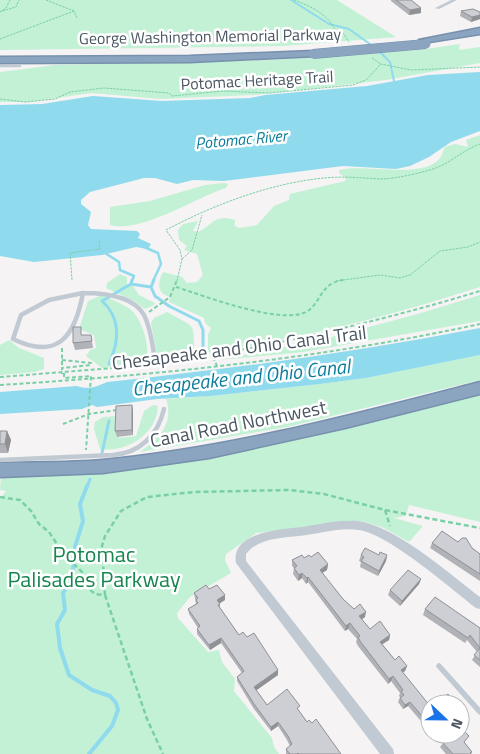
<svg xmlns="http://www.w3.org/2000/svg" width="480" height="754" viewBox="0 0 480 754" font-family="'Titillium Web',sans-serif">
	<style>
		.green { fill: #c3f1d5 }
		.water { fill: #90daee }
		.lines { fill: none; stroke-linecap: round; stroke-linejoin: round }
		.stream-far3 { stroke: #90daee; stroke-width: 2 }
		.stream-far2 { stroke: #90daee; stroke-width: 2.5 }
		.stream-far1 { stroke: #90daee; stroke-width: 3 }
		.stream { stroke: #90daee; stroke-width: 4 }
		.highway-casing { stroke: #7690ad; stroke-width: 3 }
		.path-far2 { stroke: #7ad0a6; stroke-width: 1; stroke-dasharray: 2.5 1; stroke-linecap: butt }
		.path-far1 { stroke: #7ad0a6; stroke-width: 2; stroke-dasharray: 4 2.5; stroke-linecap: butt }
		.path { stroke: #7ad0a6; stroke-width: 2.5; stroke-dasharray: 5 3; stroke-linecap: butt }
		.lane-far2 { stroke: #c1cad2; stroke-width: 2.5 }
		.lane-far1 { stroke: #c1cad2; stroke-width: 4.5 }
		.lane { stroke: #c1cad2; stroke-width: 5.5 }
		.street { fill: #c1cad2; fill-rule: evenodd }
		.highway { fill: #8ba5c1; fill-rule: evenodd }
		.highway-bridge-casing { stroke: #7690ad; stroke-width: 10; stroke-linecap: butt }
		.highway-bridge { stroke: #8ba5c1; stroke-width: 9 }
		.wall { fill: #b0b2b7 }
		.shaded-wall { fill: #909195 }
		.building { fill: #cdcfd5; stroke: #909195 }
		.labels { text-anchor: middle; dominant-baseline: central; stroke-width: 5; stroke-linejoin: round; paint-order: stroke }
		.far-street-label { font-size: 16px; fill: #4a5661; stroke: #fff }
		.far-water-label { font-size: 16px; font-style: italic; fill: #0c7c9b; stroke: #fff }
		.street-label { font-size: 19px; fill: #4a5661; stroke: #fff }
		.water-label { font-size: 20px; font-style: italic; fill: #0c7c9b; stroke: #fff }
		.near-park-label { font-size: 22px; fill: #17864f; stroke: #fff }
	</style>
	<rect width="100%" height="100%" fill="#f5f3f3"/>
	<path class="green" d="M0 0H337L396 37 283 46 0 50Z
		M460 44 459 50 480 47V63L386 80 253 95 160 99 91 93 29 102H0V72L55 65 271 60 418 50Z
		M480 135V287C391 316 301 338 208 353V335L211 328 205 323 204 318 169 302 170 297C157 293 157 284 163 272L182 277 187 283 197 282 203 275 197 254 184 250 187 246 179 240 178 230 183 224 198 221 193 231 198 232C213 225 214 213 235 220V226L239 228 257 225 274 206 289 200 290 194 345 181 346 178 339 173V170C363 163 424 180 440 158 442 155 443 150 445 147L455 144 468 147 466 140Z
		M224 183 228 184 226 188C196 197 141 234 110 225V207L150 201 205 185Z
		M120 274 127 277V285L133 286 139 295 155 303 154 305 145 309 134 301 106 288 107 283Z
		M102 295C111 300 123 303 131 310 142 319 151 348 146 361L102 368 86 356 90 350 96 348 94 335 79 329 88 301Z
		M480 295V321L303 352 219 360 332 337 421 313Z
		M167 312C198 330 192 319 195 355L158 360 151 323 154 318Z
		M9 340 19 348 44 358V369L35 372 0 375V345Z
		M480 355V380L287 427 140 452C160 437 174 424 166 399L211 396 320 384 366 378Z
		M480 394V522L409 505 406 516 394 518 423 526 409 542 384 528 362 521 256 533 226 554 225 560 231 573 190 597 177 613 178 618 208 652 219 650 222 662 235 679 234 691 272 738 274 747 279 754H0V499L6 491 0 490 1 477 131 470 232 452 349 427Z
		M153 405 158 406C157 434 127 453 100 449L94 429 95 422 103 417 117 416 119 438 136 436 144 411Z"/>
	<path class="water" d="M480 72V131L451 142 429 157 410 166 396 169 343 166 224 181 193 180 177 184 155 178H144L90 192 81 200V204L91 212 88 225 91 229 137 231 140 234 138 238 151 244 148 249 136 247 102 255 34 262 0 256V105L42 104 93 96 162 101 250 98 265 95 367 86 428 75Z
		M480 328V355L366 378 320 384 211 396 157 399 97 407 92 405 82 409 0 414V392L77 386C88 390 96 387 107 382 232 369 356 352 480 328Z"/>
	<g class="lines">
		<path class="stream-far3" d="M291 0 329 24 349 29 374 47
			M379 51 390 62 394 81"/>
		<path class="stream-far2" d="M144 247 158 253 161 264 153 281
			M105 253 119 262 120 270 134 276 132 281"/>
		<path class="stream-far1" d="M154 280 151 287 155 296 169 306 199 321 203 330V353
			M131 284 151 287
			M109 364C119 342 122 319 102 301L131 284 132 280
			M102 453 109 421
			M87 487 90 479"/>
		<path class="stream" d="M87 486 80 504 83 521 75 547V560L69 584 63 593 65 610 57 624 60 648 69 675 92 690 110 696 116 703 118 710 112 726 89 754"/>
		<defs>
			<path id="highway" d="M480 28V34L423 43 419 40Z
				M313 51 316 52V56L190 62 0 63V57L190 56Z
				M480 382V394L345 428 209 458 103 473 0 477V463C34 462 68 463 102 460 230 448 356 414 480 382Z"/>
		</defs>
		<use href="#highway" class="highway-casing"/>
		<path class="path-far2" d="M46 0 74 11 77 18
			M294 0C310 6 328 14 335 30L343 33 349 42
			M2 11 16 7 19 0
			M0 12 6 8 10 0
			M0 39 74 11
			M372 58 381 64
			M0 99 25 102 55 99 70 92 104 88 169 93 172 96 223 91 269 93 353 85 366 80 381 64 411 70 480 67
			M182 259 192 250 202 215
			M72 280 70 253 100 249 99 241
			M177 281 182 259 180 250 166 230C213 205 271 183 324 178 344 176 362 178 381 179 394 179 421 173 433 169 451 163 463 150 480 144
			M336 281 380 275 400 278 410 275 440 251 468 247 480 242"/>
		<path class="path-far1" d="M176 287C205 296 280 325 306 312 321 304 320 283 343 280
			M149 312 170 297 177 280
			M62 348V368
			M213 357 217 366
			M62 360 91 363V365L62 368V374
			M159 364C268 347 375 323 480 291
			M64 373V378L91 376 86 450
			M0 377 152 365
			M0 385C161 375 323 358 480 324
			M63 424 89 414 117 410"/>
		<path class="path" d="M0 497 20 500 31 511 39 524 49 532 63 553 82 572 87 587 95 594 105 595 102 546 105 536 121 511 147 497 194 492 289 490 324 494 385 510 480 528
			M385 510 390 526
			M105 595 147 719 163 754"/>
		<path class="lane-far2" d="M0 66H20"/>
		<path class="lane-far1" d="M83 293C75 336 58 361 13 339L21 315 49 300Z
			M83 293C103 293 133 295 144 315 151 328 152 345 155 358
			M0 460 113 455C140 453 158 435 164 409"/>
		<path class="lane" d="M439 666 480 712"/>
		<path class="street" d="M451 0H457L439 9 435 8Z
			M341 521C348 521 356 520 364 522 404 533 447 572 480 597V609L476 608C450 588 390 535 359 530 339 527 319 534 299 536 282 538 258 538 246 554V561L393 749 394 754H380L236 563C230 532 282 529 302 527 315 525 328 522 341 521Z"/>
		<use href="#highway" class="highway"/>
		<defs>
			<path id="highway-bridge" d="M313 54 426 44"/>
		</defs>
		<use href="#highway-bridge" class="highway-bridge-casing"/>
		<use href="#highway-bridge" class="highway-bridge"/>
	</g>
	<path class="wall" d="M391 0H411L421 8V13L409 15 391 1Z
		M461 11 480 12V19L471 22 460 16Z
		M83 335H91L93 348 75 350 73 343Z
		M132 405 133 411V435L117 437 115 431Z
		M0 431H7L11 440 8 453H0Z
		M458 542 472 548 480 554V581L430 548 432 543Z
		M361 555H387L386 561 378 576 360 567 361 562 359 561Z
		M311 557 328 564 327 570 322 573 343 599 354 609 365 617 362 619 370 629 390 635 389 640 382 644 395 660 407 666 405 671 403 672 430 726 427 728 408 706 403 709 398 702 400 697 399 696 400 693 391 681 388 684 358 646 356 642 357 639 348 629 345 631 308 582 306 584 302 578 298 581 293 574 294 568 292 566V560Z
		M421 579 419 584 400 606 388 595 390 590Z
		M209 589 225 595V600L220 603V608L239 635 247 637 278 670V675L256 690 267 705 299 710H298L307 722 312 723 341 754H286V749L290 746 287 740 278 726 271 731 254 709 237 681V677L242 673 221 643 210 650 197 634V629L198 628 189 614 188 609 196 604 194 593Z
		M425 609 480 628V667L472 660 477 652 467 640 465 643 423 615Z
		M437 734H460L464 742 472 752 471 754H446L440 747 444 742Z"/>
	<path class="shaded-wall" d="M421 8V13L409 15 410 10Z
		M480 15V19L471 22 472 17Z
		M132 405 133 411V435L132 430Z
		M7 431 11 440 8 453 5 444Z
		M387 555 386 561 378 576 379 571Z
		M328 564 327 570 319 575 320 570Z
		M302 573V578L298 581 299 575Z
		M308 577V582L306 584 307 578Z
		M421 579 419 584 400 606 402 601Z
		M225 595V600L217 605V600Z
		M366 612 365 617 358 622 359 616Z
		M350 623 348 629 345 631 346 626Z
		M390 635 389 640 378 647 380 642Z
		M221 638V643L210 650 209 645Z
		M407 666 405 671 399 675 401 670Z
		M278 670V675L254 692V687Z
		M393 676 391 681 388 684 389 679Z
		M410 702 408 706 403 709 405 705Z
		M278 722V726L271 731V727Z"/>
	<path class="building" d="M396 0H411L421 8 410 10Z
		M473 9 480 12V15L472 17 461 11Z
		M73 327H81V335H91L92 341 73 343Z
		M132 405V430L115 431 116 406Z
		M0 431H7L5 444H0Z
		M442 531 458 542 462 538H466L472 548 480 554V574L432 543Z
		M365 548 379 555 380 552 387 555 379 571 361 561 364 557 361 555Z
		M318 552 328 564 320 570 343 599 354 609 360 604 366 612 359 616 370 629 380 621 390 635 380 642 395 660 399 656 407 666 401 670 430 706V723L429 724 410 702 405 705 400 698 404 695 401 691 403 690 393 676 389 679 360 641 358 637 360 636 350 623 346 626 308 577 307 578 302 573 299 575 294 568 297 566 292 560 302 555 304 558 309 555 311 557Z
		M408 570 421 579 402 601 390 590Z
		M206 585 209 589 217 585 225 595 217 600 220 604 218 605 239 635 243 632 247 637 254 633 278 670 254 687 267 705 287 689 300 706 297 708 307 722 309 720 312 723 316 719 341 754H299L298 753 297 754H290L286 749 292 744 288 736 278 722 271 727 254 704 237 677 244 671 221 638 209 645 197 629 200 626 188 609 198 603 196 600 198 598 194 593Z
		M435 597 480 628V660L474 655 480 648 470 635 468 638 425 609Z
		M448 694 456 704H435Z
		M460 727 469 736 464 742 472 752 470 753 471 754H453L443 743 447 739 443 734H460Z"/>
	<g class="labels">
		<g class="far-street-label">
			<text transform="translate(210 36) rotate(-1)">George Washington Memorial Parkway</text>
			<text transform="translate(257 80) rotate(-3)">Potomac Heritage Trail</text>
		</g>
		<g class="far-water-label">
			<text transform="translate(241 139) rotate(-5)">Potomac River</text>
		</g>
		<g class="street-label">
			<text transform="translate(239 347) rotate(-7)">Chesapeake and Ohio Canal Trail</text>
			<text transform="translate(238 423) rotate(-11)">Canal Road Northwest</text>
		</g>
		<g class="water-label">
			<text transform="translate(241 377) rotate(-6)">Chesapeake and Ohio Canal</text>
		</g>
		<g class="near-park-label">
			<text x="94" y="554">Potomac<tspan x="94" dy="25">Palisades Parkway</tspan></text>
		</g>
	</g>
	<g transform="translate(445 719) rotate(112)"><circle r="24" fill="#ffffff" stroke="#b7bbc0"/>
	<path d="M0-4L9 19L0 12L-9 19Z" fill="#1a73e8"/>
	<text y="-8" font-size="14" font-weight="bold" text-anchor="middle" fill="#4a5661">N</text>
	</g>
</svg>
